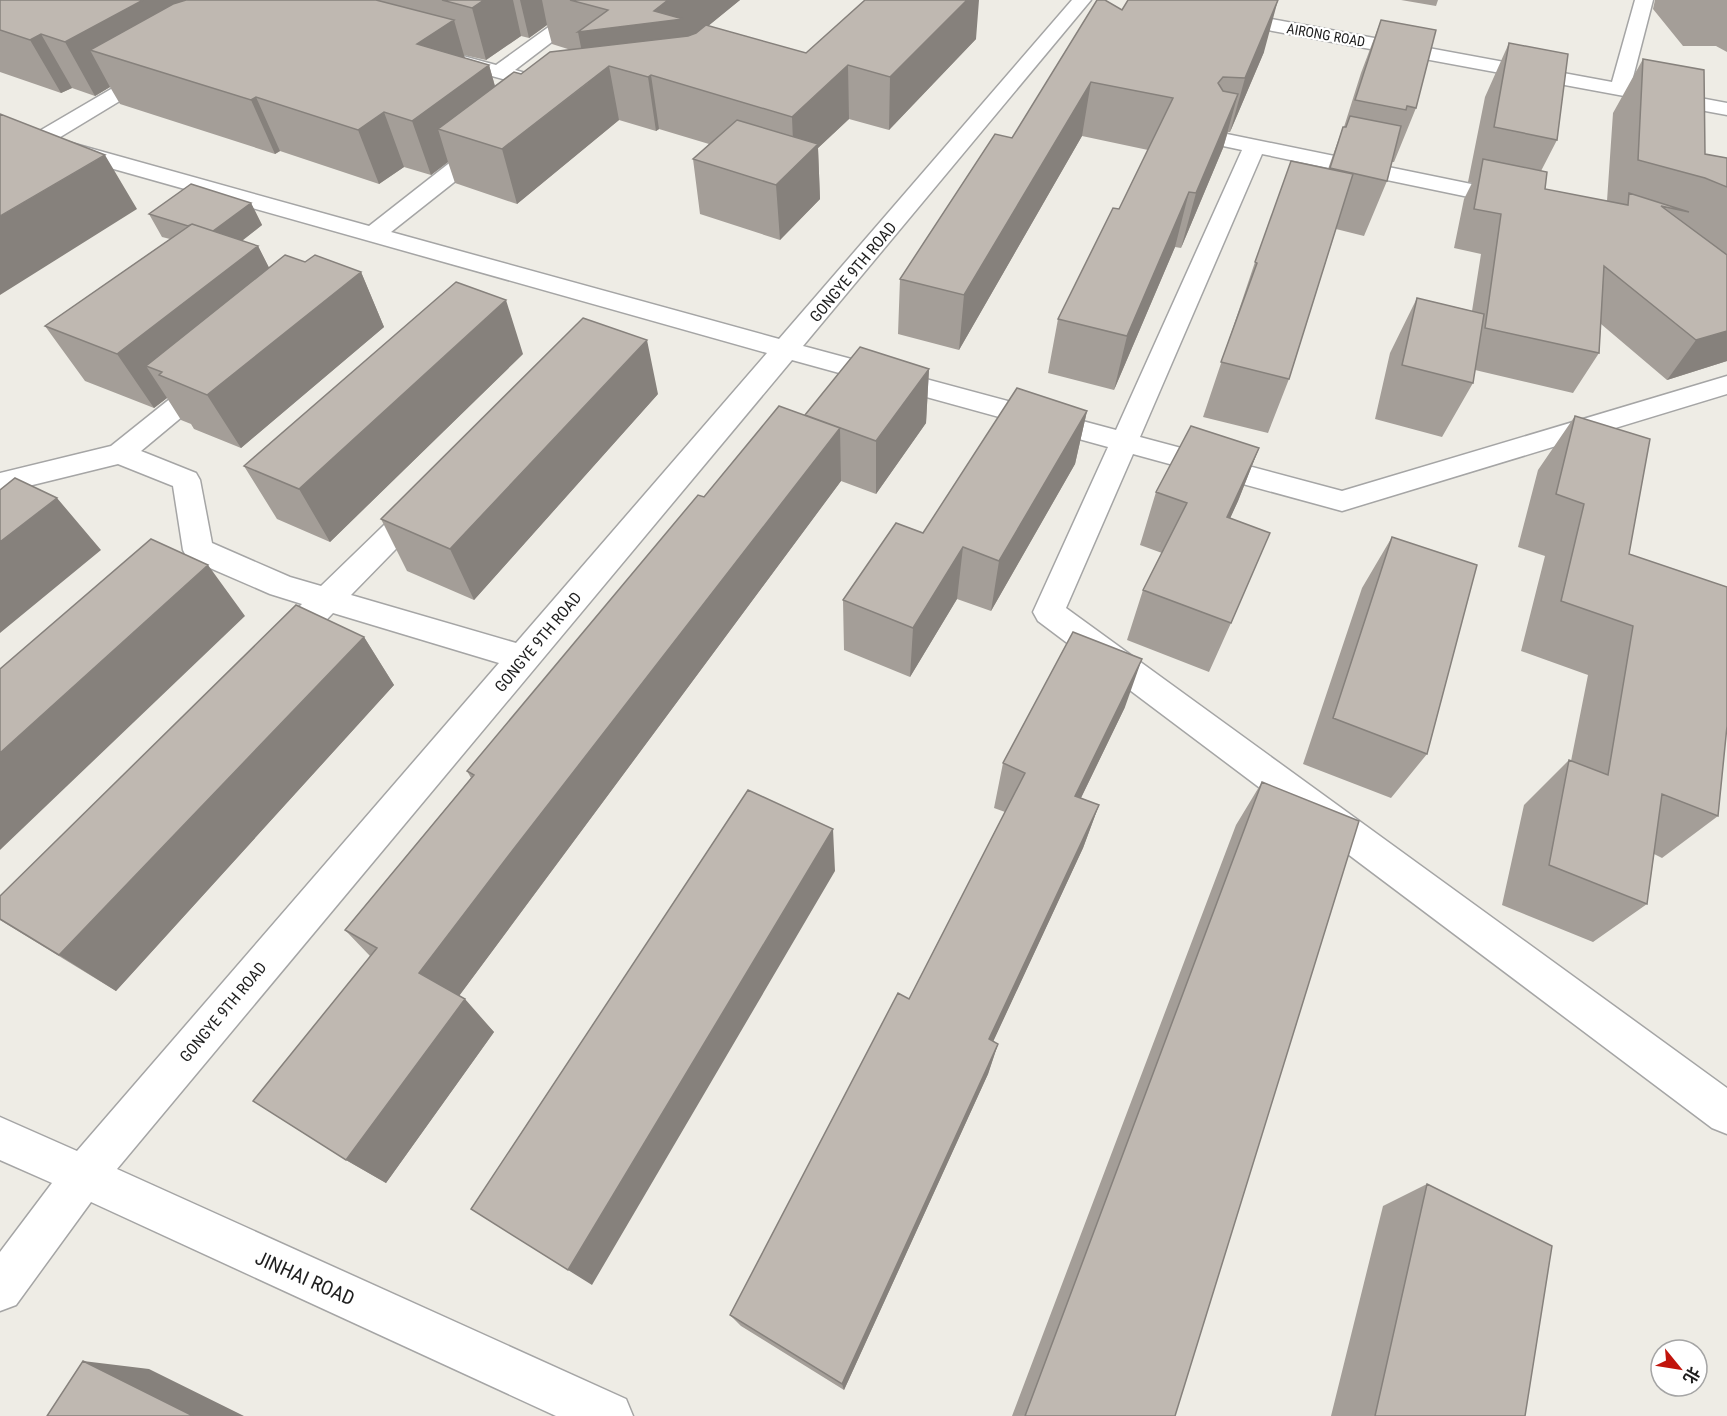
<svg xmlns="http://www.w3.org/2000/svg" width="1727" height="1416" viewBox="0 0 1727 1416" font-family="'Roboto Condensed','Noto Sans SC',sans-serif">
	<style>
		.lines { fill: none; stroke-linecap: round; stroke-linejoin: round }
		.minor-casing { stroke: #a5a5a5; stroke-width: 3 }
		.minor { fill: #fff; fill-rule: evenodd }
		.wall { fill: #a49e98; fill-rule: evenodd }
		.shaded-wall { fill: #86817c }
		.building { fill: #bfb8b1; stroke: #86817c; stroke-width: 1.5 }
		.labels { text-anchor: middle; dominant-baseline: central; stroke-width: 4.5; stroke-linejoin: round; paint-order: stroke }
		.far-street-label { font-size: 14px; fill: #1e1e1e; stroke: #fff }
		.street-label { font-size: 16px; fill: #1e1e1e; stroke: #fff }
		.near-street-label { font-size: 20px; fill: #1e1e1e; stroke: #fff }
	</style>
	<rect width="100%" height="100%" fill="#eeece5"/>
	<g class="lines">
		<defs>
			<path id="minor" d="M586 0H607L515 70 539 77 555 99 552 103 545 105 538 103 525 85 441 62 438 58 441 54 448 52 496 65Z
				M1072 0H1091L803 346 1116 430 1242 150 1209 143 1206 138 1209 133 1217 132 1520 194 1523 199 1520 204 1512 206 1262 154 1140 437 1342 491 1727 376V394L1342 511 1133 454 1066 608 1727 1088V1134L1712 1128 1038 621 1033 612 1108 447 792 360 117 1169 626 1399 633 1416H556L91 1202 16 1305 0 1311V1252L52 1183 0 1160V1117L77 1151 499 663 333 613C316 630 297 661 271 653L266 644 271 635 302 604 270 594 187 558 183 550 173 486 118 464 0 493V473L111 446 201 374 210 371 219 374 223 380 219 386 141 451 196 473 200 480 212 543 290 577 321 586 412 498 422 494 432 498 436 505 432 512 351 595 516 643 767 353 0 137V124L36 133 147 68H161L164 72 161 76 57 139 369 226 480 139 488 138 496 139 499 144 496 149 391 232 779 339Z
				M1129 0H1169L1612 82 1635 0H1653L1631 85 1727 103V115L1138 6 1131 4Z"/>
		</defs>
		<use href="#minor" class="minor-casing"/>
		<use href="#minor" class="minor"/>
	</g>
	<path class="wall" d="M0 0H740L708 26 806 53 976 39 889 130 849 119 818 148 820 199 780 240 700 214 693 159 709 144 659 129 656 131 619 120 517 204 455 183 448 162 431 175 404 167 379 184 280 151 275 154 120 104 110 87 95 96 72 88 61 93 0 72ZM547 25 552 44 571 50 495 86 489 65 465 58 464 55 486 60 521 36 529 38Z
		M1401 0H1438L1436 6Z
		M1655 0H1727V52L1716 46H1683L1653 9Z
		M1122 10 1264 52 1230 132H1228L1223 148 1181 248 1175 247 1114 390 1048 373 1058 319 1119 209 1148 150 1082 136 959 350 898 334 900 279 1012 138Z
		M1381 20 1416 108 1394 162H1392L1387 181 1364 236 1336 229 1289 379 1268 433 1203 417 1255 262 1328 169 1343 127H1344L1361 73Z
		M1509 43 1557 140 1541 171 1545 189 1607 201 1613 113 1643 59 1705 154 1727 158V361L1667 380 1601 324 1599 353 1573 393 1475 370 1473 383 1442 437 1375 419 1390 353 1417 298 1472 311 1481 254 1454 248 1464 199 1472 183 1468 182 1485 97Z
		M251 203 262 225 242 241 258 246 269 268 305 262 361 272 384 327 241 448 194 429 191 424 181 420 167 398 154 408 85 381 45 326 170 239 162 237 149 214Z
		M523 354 330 542 277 519 244 466Z
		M929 369 926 423 876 494 841 481 459 996 494 1032 386 1183 346 1160 370 956 345 930 471 778 467 771 704 497 805 415Z
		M658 394 474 600 407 571 381 519Z
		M1087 411 1075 464 991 611 957 599 910 677 844 650 843 600 923 533Z
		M1575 416 1629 554 1718 816 1662 858 1654 854 1647 904 1593 942 1502 905 1524 805 1569 760 1571 761 1588 675 1521 651 1545 556 1518 547 1538 470Z
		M1259 448 1238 501 1230 518 1231 623 1209 672 1127 640 1143 590 1162 553 1140 545 1156 492Z
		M1392 537 1427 754 1391 798 1303 764 1362 588Z
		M364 637 394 685 116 991 0 920Z
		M1125 707 1081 798 1099 805 1083 848 993 1041 998 1044 988 1074 844 1390 741 1326 730 1315 909 999 1005 812 994 808 1003 763Z
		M1262 782 1175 1416H1012L1236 825Z
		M1427 1184 1525 1416H1331L1383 1206Z"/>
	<path class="shaded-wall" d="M143 0H246L90 50 110 87 95 96 65 42Z
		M484 0H513L521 36 486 60 472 8Z
		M520 0H542L547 25 529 38Z
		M668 0H740L686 44 651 75 659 129 656 131 648 77 609 66 619 120 517 204 502 149 588 83 578 32 654 11Z
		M967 0H979L976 39 889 130 890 77Z
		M1278 0 1264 52 1230 132 1245 78Z
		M454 20 469 73 417 44Z
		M41 34 72 88 61 93 30 40Z
		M489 65 504 119 438 129 448 162 431 175 412 121Z
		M848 65 849 119 818 148 820 199 780 240 776 185 794 167 792 117Z
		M1091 82 1082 136 959 350 964 295Z
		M1238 94 1223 148 1181 248 1196 193Z
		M256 97 280 151 275 154 251 100Z
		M384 112 404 167 379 184 358 130Z
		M105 155 137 209 0 295V216Z
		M1189 192 1175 247 1114 390 1127 336Z
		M251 203 262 225 222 256 210 233Z
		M258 246 286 301 146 366 167 398 154 408 117 354Z
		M361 272 384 327 241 448 207 395Z
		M506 300 523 354 330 542 299 489Z
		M1727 331V361L1667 380 1696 340Z
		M647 340 658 394 474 600 450 549Z
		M929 369 926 423 876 494V441Z
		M1087 411 1075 464 991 611 999 561Z
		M840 428 841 481 450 1008 419 973 509 855Z
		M1259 448 1238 501 1207 569 1227 517Z
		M57 498 101 550 0 633V542Z
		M963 547 957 599 910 677 913 628Z
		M208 565 245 616 0 850V753Z
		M364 637 394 685 116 991 59 955Z
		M1142 659 1125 707 1061 839 1075 796Z
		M1099 805 1083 848 980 1070 989 1039Z
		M833 829 835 871 592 1285 568 1270Z
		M465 999 494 1032 386 1183 346 1160Z
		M998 1044 988 1074 844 1390 842 1384Z
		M83 1361 149 1369 244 1416H193Z"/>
	<path class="building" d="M0 0H143L65 42 41 34 30 40 0 30Z
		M186 0H376L454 20 417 44 489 65 412 121 384 112 358 130 256 97 251 100 90 50 173 4Z
		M442 0H484L472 8Z
		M570 0H668L654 11 683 19 578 32 608 10Z
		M865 0H967L890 77 848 65 792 117 651 75 648 77 609 66 502 149 438 129 514 72 521 74 550 52 688 36 696 33 706 25 806 53Z
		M1097 0H1105L1122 10 1128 0H1278L1245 78 1223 77 1218 83 1223 91 1238 94 1196 193 1189 192 1127 336 1058 319 1113 208 1119 209 1173 98 1091 82 964 295 900 279 995 134 1012 138Z
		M1381 20 1436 30 1416 108 1407 106 1406 110 1355 100Z
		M1509 43 1568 54 1557 140 1494 127Z
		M1643 59 1704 70 1705 154 1727 158V187L1705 178 1638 160Z
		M0 114 105 155 0 216Z
		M1350 116 1401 126 1387 181 1330 168 1343 127H1346Z
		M737 120 818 144 776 185 693 159Z
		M1483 159 1547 172 1545 189 1628 205 1629 193 1689 212 1661 206 1727 255V331L1696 340 1604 266 1599 353 1485 328 1501 214 1474 209Z
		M1291 161 1353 174 1289 379 1221 362 1257 263 1255 262Z
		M191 184 251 203 213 231 192 224 188 226 149 214Z
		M192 224 258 246 117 354 45 326Z
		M285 255 305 262 315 255 361 272 207 395 159 375 162 372 146 366Z
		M456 282 506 300 299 489 244 466Z
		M1417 298 1484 314 1473 383 1402 365Z
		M583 318 647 340 450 549 381 519Z
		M860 347 929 369 876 441 805 415Z
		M1017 388 1087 411 999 561 963 547 913 628 843 600 896 523 923 533Z
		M779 406 840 428 509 855 419 973 465 999 346 1160 253 1101 377 948 345 930 474 775 467 771 698 495 704 497Z
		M1575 416 1650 439 1629 554 1727 587V726L1718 816 1662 794 1647 904 1549 865 1569 760 1608 775 1633 626 1561 601 1584 504 1556 494Z
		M1191 426 1259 448 1227 517 1270 533 1231 623 1143 590 1187 503 1156 492Z
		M15 478 57 498 0 542V490Z
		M1392 537 1477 565 1427 754 1333 718Z
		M151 539 208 565 0 753V669Z
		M296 605 364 637 59 955 0 919V896Z
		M1073 632 1142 659 1075 796 1099 805 989 1039 998 1044 842 1384 730 1315 898 993 909 999 1025 773 1003 763Z
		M1262 782 1359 821 1175 1416H1025Z
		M748 790 833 829 568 1270 471 1209Z
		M1427 1184 1552 1246 1525 1416H1375Z
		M83 1361 193 1416H47Z"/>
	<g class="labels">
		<g class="far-street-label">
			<text transform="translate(1326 35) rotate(10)">AIRONG ROAD</text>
		</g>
		<g class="street-label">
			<text transform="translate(853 272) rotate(-50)">GONGYE 9TH ROAD</text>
			<text transform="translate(538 642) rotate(-50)">GONGYE 9TH ROAD</text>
			<text transform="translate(223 1012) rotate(-50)">GONGYE 9TH ROAD</text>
		</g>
		<g class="near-street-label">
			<text transform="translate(305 1278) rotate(24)">JINHAI ROAD</text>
		</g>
	</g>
	<g transform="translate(1679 1368) rotate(120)"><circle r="28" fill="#ffffff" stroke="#a5a5a5" stroke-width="1.5"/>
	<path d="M0-4.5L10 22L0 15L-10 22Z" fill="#c1140c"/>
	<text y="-9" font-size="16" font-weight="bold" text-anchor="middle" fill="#1e1e1e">北</text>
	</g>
</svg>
